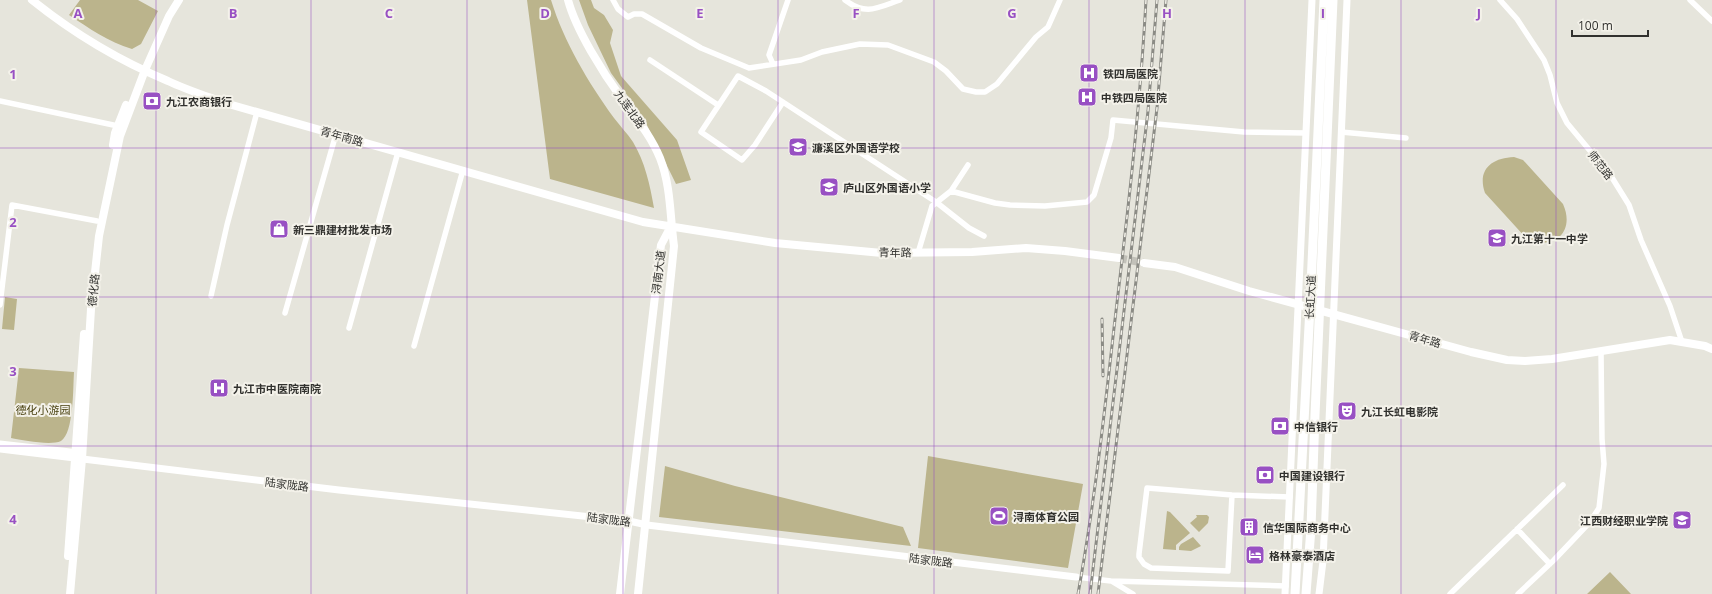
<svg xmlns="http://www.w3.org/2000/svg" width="1712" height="594" viewBox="0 0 1712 594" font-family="'Open Sans','Noto Sans SC',sans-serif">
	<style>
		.green { fill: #bbb48c }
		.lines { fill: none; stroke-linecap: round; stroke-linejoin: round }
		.secondary-tunnel { stroke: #c2c1b9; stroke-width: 8; stroke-dasharray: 8 4; stroke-linecap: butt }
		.minor { stroke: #fff; stroke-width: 5.5 }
		.tertiary { stroke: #fff; stroke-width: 7 }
		.secondary { stroke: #fff; stroke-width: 8 }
		.trunk { stroke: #fff; stroke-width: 9 }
		.rail-casing { stroke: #8b8b85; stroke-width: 3 }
		.rail { stroke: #f4f2ea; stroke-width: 1.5; stroke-dasharray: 4.5; stroke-linecap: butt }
		.grid { fill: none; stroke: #9850c3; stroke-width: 1; stroke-opacity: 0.55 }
		.labels { text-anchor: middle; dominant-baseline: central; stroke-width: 4; stroke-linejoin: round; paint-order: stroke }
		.poi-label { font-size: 11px; font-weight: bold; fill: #31312e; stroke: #f4f2ea; text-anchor: start }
		.street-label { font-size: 11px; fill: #31312e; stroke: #f4f2ea }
		.park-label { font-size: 11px; fill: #463e0d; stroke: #f4f2ea }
		.grid-label { font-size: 13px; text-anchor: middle; font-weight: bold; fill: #9850c3; stroke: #f4f2ea; stroke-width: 4; stroke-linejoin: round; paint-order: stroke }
	</style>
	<rect width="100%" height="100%" fill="#e6e5dc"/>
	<path class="green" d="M80 0H138L158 11 141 44 132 49C108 42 89 28 69 15Z
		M527 0H551C564 42 588 82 614 118 620 126 627 133 633 142 645 162 650 185 654 208L550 179Z
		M579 0H591L594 8 604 15 613 30 610 43 621 76 677 140 691 180 676 184 643 117 611 73 588 25Z
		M1514 157 1523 160 1563 204C1576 233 1552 252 1526 238L1485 193C1477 170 1491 158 1514 157Z
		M5 297 17 299 14 330 2 329Z
		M19 368 74 372C73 387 74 433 61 441 50 446 23 440 11 438Z
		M928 456 1083 484 1068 568 918 548Z
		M665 466 735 486 903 527 911 546 659 517Z
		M1167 511 1170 512 1190 533 1176 545V550L1163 549Z
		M1196 515H1207L1209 517 1208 523 1199 532 1190 523 1197 517Z
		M1193 537 1201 546 1191 551 1179 550V547L1181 544Z
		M1610 572 1631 594H1587Z"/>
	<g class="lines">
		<path class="secondary-tunnel" d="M1119 258 1144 263"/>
		<path class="minor" d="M613 0 618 9 628 17 634 14H642L701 48 749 68 801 60 822 52 860 44 888 45 934 62 946 71 963 89 976 92H985L997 84 1036 37 1048 27 1060 0
			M845 0C866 16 877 8 900 0
			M1500 0 1517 19 1544 60 1550 75 1557 103 1567 123 1611 176 1629 205 1641 240 1670 306 1682 342
			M1690 0 1712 21
			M650 60 718 105
			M773 64 769 55 788 0
			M0 101 118 126
			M783 102 755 145 742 160 701 132 738 76 766 91 936 202 969 228 984 236
			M1341 132 1406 138
			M951 191 995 203 1010 205 1045 206 1087 202 1094 195 1111 138 1113 120 1244 132 1306 133
			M918 253 932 206 951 191 968 165
			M211 296 227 225 257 112
			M0 305 12 205 97 221
			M285 313 336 134
			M349 328 398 152
			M414 346 463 170
			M1232 495 1228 571 1151 568 1144 564 1139 557V554L1147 488 1232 495 1290 497
			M1517 529 1550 564
			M1076 577 1111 581 1286 586
			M1113 582 1133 594
			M1450 594 1563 485
			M1518 594 1554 560 1590 522 1599 508 1604 464 1602 439 1601 352"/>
		<path class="tertiary" d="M0 444 79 453
			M0 449 339 490 629 521 647 525 1076 577
			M1285 594 1312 0
			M1319 594 1323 561 1347 0"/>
		<path class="secondary" d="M32 0C73 33 120 61 168 81 187 90 206 96 225 103L643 222 775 243 882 253 972 252 1026 248 1065 251 1119 258
			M568 0C576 30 603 73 622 99 636 118 651 136 660 158 671 186 670 217 674 246L638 594
			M113 145 115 133 126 105
			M1144 263 1175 267 1249 291 1471 352 1507 360 1525 361 1552 359 1670 340 1705 346 1712 349
			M68 556 84 334
			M70 594 82 459 91 309 99 236 120 136 145 70 169 16 179 0
			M620 594 661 245 671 226"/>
		<path class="trunk" d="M1295 594 1310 307 1324 0
			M1306 594 1311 528 1315 415 1333 0"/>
		<defs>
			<path id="rail" d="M1102 319 1103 376
				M1078 594C1094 506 1104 417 1114 328 1127 219 1140 110 1146 0
				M1090 594 1148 111 1157 0
				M1098 594 1157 108 1166 0"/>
		</defs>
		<use href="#rail" class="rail-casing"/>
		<use href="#rail" class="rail"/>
	</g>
	<path class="grid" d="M156 0V594M311 0V594M467 0V594M623 0V594M778 0V594M934 0V594M1089 0V594M1245 0V594M1401 0V594M1556 0V594M0 148H1712M0 297H1712M0 446H1712"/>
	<defs>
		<symbol id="hospital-square" viewBox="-11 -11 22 22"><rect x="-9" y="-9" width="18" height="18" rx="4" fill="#9850c3" stroke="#f4f2ea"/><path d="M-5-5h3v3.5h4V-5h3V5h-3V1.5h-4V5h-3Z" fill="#fff"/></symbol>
		<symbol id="bank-square" viewBox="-11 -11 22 22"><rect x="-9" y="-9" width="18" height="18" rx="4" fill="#9850c3" stroke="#f4f2ea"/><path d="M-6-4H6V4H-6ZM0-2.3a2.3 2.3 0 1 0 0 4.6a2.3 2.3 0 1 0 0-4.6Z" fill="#fff"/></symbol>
		<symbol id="school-square" viewBox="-11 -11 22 22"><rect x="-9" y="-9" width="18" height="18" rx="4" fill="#9850c3" stroke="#f4f2ea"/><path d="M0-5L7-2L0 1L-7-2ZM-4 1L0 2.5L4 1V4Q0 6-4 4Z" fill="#fff"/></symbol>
		<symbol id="shop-square" viewBox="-11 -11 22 22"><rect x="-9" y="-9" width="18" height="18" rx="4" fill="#9850c3" stroke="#f4f2ea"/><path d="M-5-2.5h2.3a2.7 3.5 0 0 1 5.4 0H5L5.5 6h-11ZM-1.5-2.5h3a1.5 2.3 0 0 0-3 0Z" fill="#fff"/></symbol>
		<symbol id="theatre-square" viewBox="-11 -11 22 22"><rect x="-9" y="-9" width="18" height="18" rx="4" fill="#9850c3" stroke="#f4f2ea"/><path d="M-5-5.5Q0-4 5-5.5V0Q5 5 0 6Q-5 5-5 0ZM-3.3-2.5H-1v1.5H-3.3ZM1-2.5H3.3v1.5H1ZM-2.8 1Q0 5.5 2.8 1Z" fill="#fff"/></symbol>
		<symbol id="stadium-square" viewBox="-11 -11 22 22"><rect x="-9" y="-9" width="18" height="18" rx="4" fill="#9850c3" stroke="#f4f2ea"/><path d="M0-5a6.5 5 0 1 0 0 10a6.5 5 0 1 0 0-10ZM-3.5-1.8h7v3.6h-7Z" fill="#fff"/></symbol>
		<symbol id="university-square" viewBox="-11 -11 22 22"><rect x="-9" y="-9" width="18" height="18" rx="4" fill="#9850c3" stroke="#f4f2ea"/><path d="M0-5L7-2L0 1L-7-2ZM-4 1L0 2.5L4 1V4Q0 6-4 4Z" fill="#fff"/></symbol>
		<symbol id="building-square" viewBox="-11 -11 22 22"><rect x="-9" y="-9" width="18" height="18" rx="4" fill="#9850c3" stroke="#f4f2ea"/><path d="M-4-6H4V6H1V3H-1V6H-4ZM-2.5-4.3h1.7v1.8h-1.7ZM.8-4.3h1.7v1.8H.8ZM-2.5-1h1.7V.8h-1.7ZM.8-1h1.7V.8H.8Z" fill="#fff"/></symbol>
		<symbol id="hotel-square" viewBox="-11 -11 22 22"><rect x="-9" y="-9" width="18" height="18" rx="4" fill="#9850c3" stroke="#f4f2ea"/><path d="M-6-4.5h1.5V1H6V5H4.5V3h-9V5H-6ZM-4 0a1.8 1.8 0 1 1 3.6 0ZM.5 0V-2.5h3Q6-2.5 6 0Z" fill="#fff"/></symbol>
	</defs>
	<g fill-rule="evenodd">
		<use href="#hospital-square" x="1078" y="62" width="22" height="22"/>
		<use href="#hospital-square" x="1076" y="86" width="22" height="22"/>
		<use href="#bank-square" x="141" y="90" width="22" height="22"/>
		<use href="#school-square" x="787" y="136" width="22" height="22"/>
		<use href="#school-square" x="818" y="176" width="22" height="22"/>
		<use href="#shop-square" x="268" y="218" width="22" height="22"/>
		<use href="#school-square" x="1486" y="227" width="22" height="22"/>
		<use href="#hospital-square" x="208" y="377" width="22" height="22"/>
		<use href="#theatre-square" x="1336" y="400" width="22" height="22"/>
		<use href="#bank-square" x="1269" y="415" width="22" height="22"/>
		<use href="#bank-square" x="1254" y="464" width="22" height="22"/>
		<use href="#stadium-square" x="988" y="505" width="22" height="22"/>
		<use href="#university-square" x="1671" y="509" width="22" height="22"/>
		<use href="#building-square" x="1238" y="516" width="22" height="22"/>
		<use href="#hotel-square" x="1244" y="544" width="22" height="22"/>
	</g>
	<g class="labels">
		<g class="poi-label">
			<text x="1103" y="73">铁四局医院</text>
			<text x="1101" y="97">中铁四局医院</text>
			<text x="166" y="101">九江农商银行</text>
			<text x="812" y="147">濂溪区外国语学校</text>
			<text x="843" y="187">庐山区外国语小学</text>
			<text x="293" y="229">新三鼎建材批发市场</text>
			<text x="1511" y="238">九江第十一中学</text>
			<text x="233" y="388">九江市中医院南院</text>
			<text x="1361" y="411">九江长虹电影院</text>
			<text x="1294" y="426">中信银行</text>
			<text x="1279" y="475">中国建设银行</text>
			<text x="1013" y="516">浔南体育公园</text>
			<text x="1668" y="520" text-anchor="end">江西财经职业学院</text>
			<text x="1263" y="527">信华国际商务中心</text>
			<text x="1269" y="555">格林豪泰酒店</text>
		</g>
		<g class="street-label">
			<text transform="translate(630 109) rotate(54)">九莲北路</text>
			<text transform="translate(342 136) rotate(16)">青年南路</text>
			<text transform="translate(1601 165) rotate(52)">师范路</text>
			<text transform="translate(895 252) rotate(1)">青年路</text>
			<text transform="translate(658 272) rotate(-83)">浔南大道</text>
			<text transform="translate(93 290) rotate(-84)">德化路</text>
			<text transform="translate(1310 297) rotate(-87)">长虹大道</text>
			<text transform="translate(1425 339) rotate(16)">青年路</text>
			<text transform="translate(287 484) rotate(7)">陆家陇路</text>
			<text transform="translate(609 519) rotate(7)">陆家陇路</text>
			<text transform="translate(931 560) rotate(7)">陆家陇路</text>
		</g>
		<g class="park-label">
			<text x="43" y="409">德化小游园</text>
		</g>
	</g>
	<g class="grid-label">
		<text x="78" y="18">A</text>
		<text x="233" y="18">B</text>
		<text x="389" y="18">C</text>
		<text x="545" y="18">D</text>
		<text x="700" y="18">E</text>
		<text x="856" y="18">F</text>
		<text x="1012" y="18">G</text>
		<text x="1167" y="18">H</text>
		<text x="1323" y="18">I</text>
		<text x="1479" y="18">J</text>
		<text x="13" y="79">1</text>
		<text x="13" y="227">2</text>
		<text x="13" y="376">3</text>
		<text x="13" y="524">4</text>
	</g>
	<path d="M1572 30v6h76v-6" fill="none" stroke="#31312e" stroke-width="2"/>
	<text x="1578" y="30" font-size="12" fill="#31312e" stroke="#f4f2ea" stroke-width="3" paint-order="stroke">100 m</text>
</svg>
